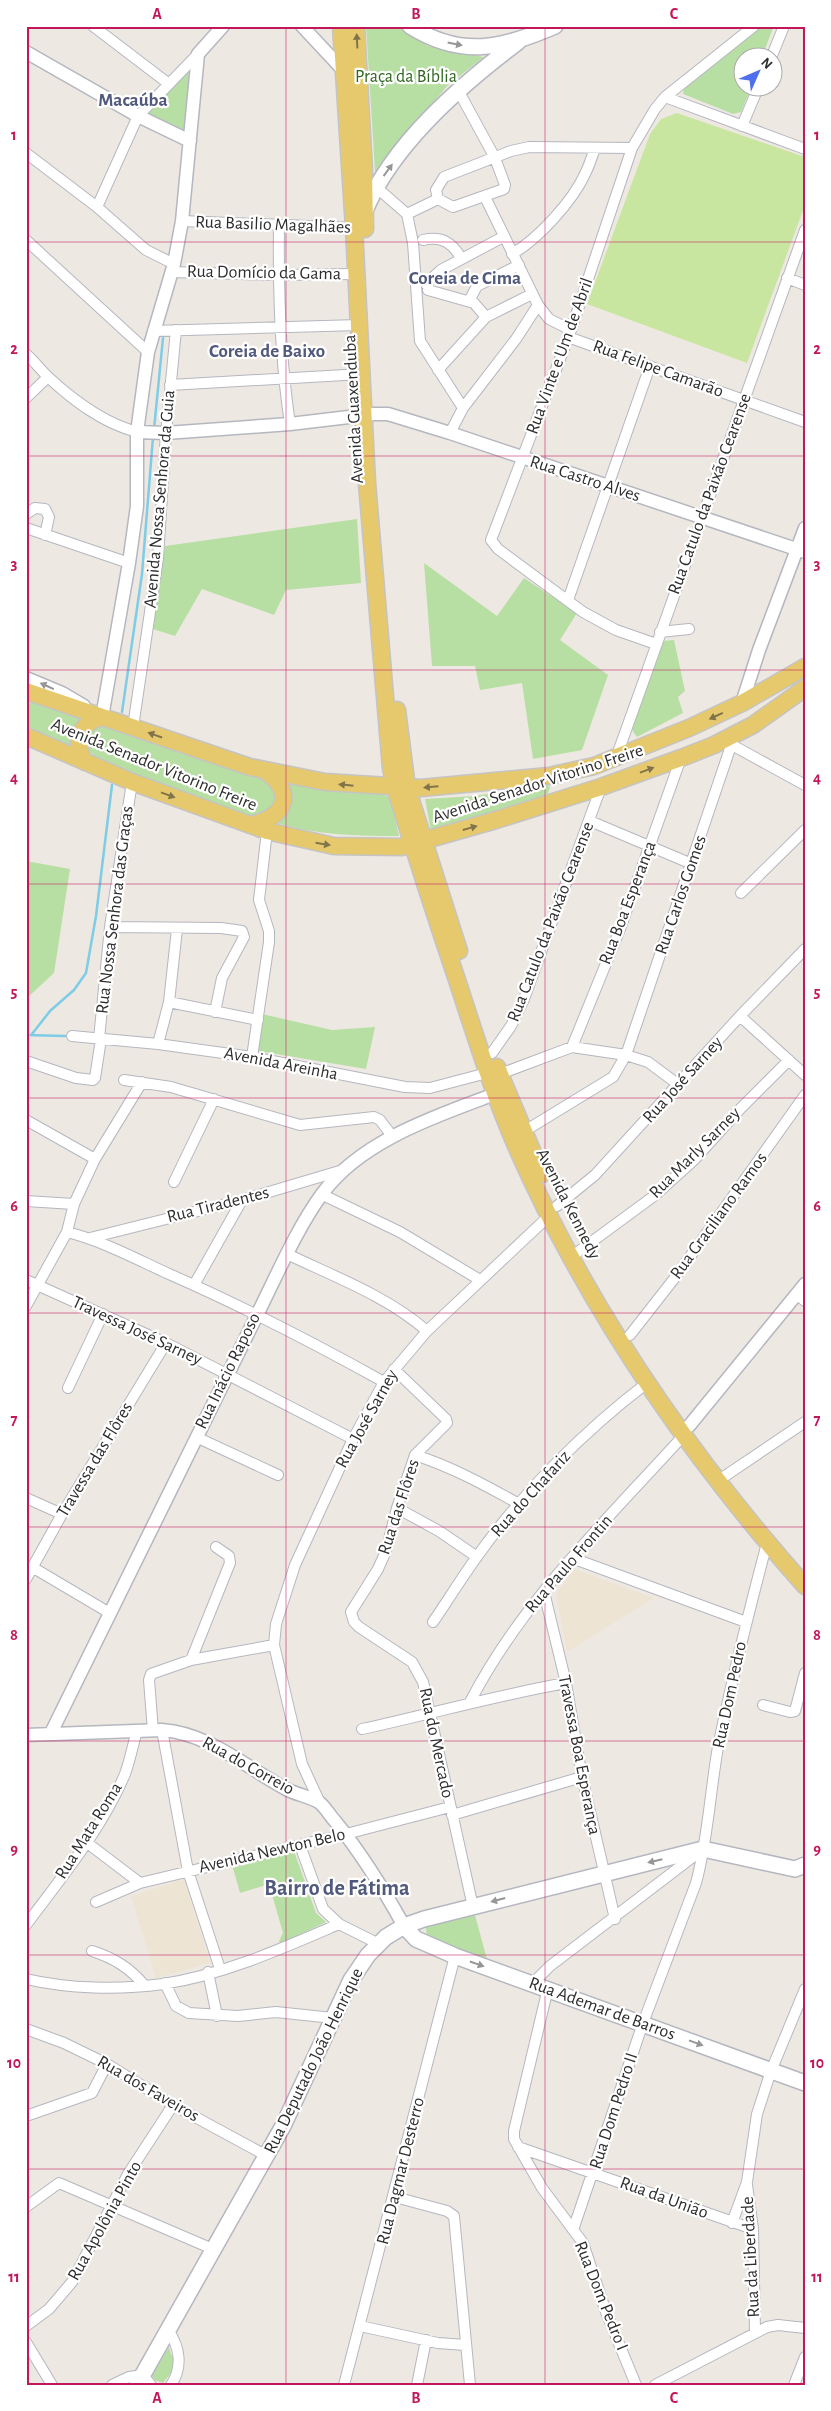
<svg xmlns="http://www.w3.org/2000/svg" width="831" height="2411" viewBox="0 0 831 2411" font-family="'Alegreya Sans',sans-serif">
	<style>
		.education { fill: #ede4d3 }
		.green { fill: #b8dfa3 }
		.pitch { fill: #c9e6a0 }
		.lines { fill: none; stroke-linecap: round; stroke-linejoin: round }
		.stream { stroke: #7ecce6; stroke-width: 2.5 }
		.minor-casing { stroke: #b5b7c0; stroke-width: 12 }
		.tertiary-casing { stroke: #b5b7c0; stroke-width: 15 }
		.secondary-casing { stroke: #b5b7c0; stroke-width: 18 }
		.primary-casing { stroke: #c4c4c4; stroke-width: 19 }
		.minor { stroke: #fff; stroke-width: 10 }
		.tertiary { stroke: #fff; stroke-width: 12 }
		.secondary { stroke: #fff; stroke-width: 15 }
		.primary { stroke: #e7c96d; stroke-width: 16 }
		.oneway { fill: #81744a }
		.oneway2 { fill: #969696 }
		.grid { fill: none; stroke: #c2185b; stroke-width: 1; stroke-opacity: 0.55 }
		.labels { text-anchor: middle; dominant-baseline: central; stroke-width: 4.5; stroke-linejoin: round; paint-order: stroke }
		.park-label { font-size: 18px; fill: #316721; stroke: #fff }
		.street-label { font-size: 18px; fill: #2e2e2e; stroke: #fff }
		.neighbourhood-label { font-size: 19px; font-weight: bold; fill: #51597c; stroke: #fff }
		.district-label { font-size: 22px; font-weight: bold; fill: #51597c; stroke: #fff }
		.neatline { fill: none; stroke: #c2185b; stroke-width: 2 }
		.grid-label { font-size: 16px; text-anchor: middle; font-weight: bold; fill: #c2185b }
	</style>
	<rect width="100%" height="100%" fill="#eee8e2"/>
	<path class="education" d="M574 1569 654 1598 567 1652 556 1594Z
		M184 1879 210 1963 156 1978 131 1896Z"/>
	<path class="green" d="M366 26H399L428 46 484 57 448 85 375 172Z
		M761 26H772L773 28 762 57 744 58V88H751L741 112 733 114 683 94 684 87Z
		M189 69 185 134 143 114Z
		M357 519 361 583 286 590 274 615 202 589 175 636 153 629 165 546Z
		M424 563 497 616 524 578 577 613 560 640 608 675 582 750 533 759 522 683 480 690 475 666H432Z
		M674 640 685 691 678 697 683 713 637 737 632 730 662 641Z
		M26 698 86 719 76 748 26 726Z
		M102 724 265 779 276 788 274 810 247 817 99 760 90 752 86 740 95 725Z
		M285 781 390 796 399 836C356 836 315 835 273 822Z
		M544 784 550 787 547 796 431 831 425 799 475 796Z
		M26 861 70 869 54 973 26 999Z
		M262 1014 332 1030 375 1027 366 1069 258 1051Z
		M294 1851 316 1913 326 1922 280 1944 279 1941 283 1933 269 1884 240 1893 233 1868Z
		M475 1915 488 1963 427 1941 426 1927Z
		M169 2347 171 2354 175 2360 171 2373 163 2383 155 2380 152 2376Z"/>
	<path class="pitch" d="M677 113 805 157V205L747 363 587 304 650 134 661 119Z"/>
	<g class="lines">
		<path class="stream" d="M154 429 163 338
			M122 712 142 574 153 437
			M32 1034 50 1011 74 990 86 973 96 916 112 785
			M26 1035 65 1036"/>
		<defs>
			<path id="minor" d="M93 26 169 84
				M771 58 784 26
				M665 97 805 149
				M742 126 758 88
				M26 153 97 207 146 250 174 264
				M376 187 407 214 413 243 420 341 463 408 450 433
				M485 197 538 305 549 319 571 330
				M438 199 453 207 504 189 505 185 495 158 458 90
				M97 207 138 116 198 54
				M407 214 438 199 436 190 444 177 511 151 529 147 632 148
				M182 221 358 228
				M279 225C278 292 280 358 290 424
				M26 240 148 352
				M423 240C441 236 452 242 461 258
				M512 254C538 239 572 202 585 174 589 166 592 157 595 148
				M171 272 278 275 357 274
				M787 278 805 285
				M426 284 441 270 503 237
				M428 290 474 303 486 317
				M469 301 477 286 519 265
				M153 331 359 325
				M568 337 805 422
				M26 354C34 361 40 369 48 377 74 401 103 423 137 432
				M438 370 486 317 532 294
				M170 385 362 374
				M26 398 48 377
				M463 408 516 339 538 305
				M26 514 35 508 45 509 49 517 45 535
				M26 528 129 563
				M568 600 650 366
				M660 632 689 629
				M656 644 616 630 583 612 498 549 491 540 571 330 632 148 655 109 665 97 754 26
				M133 727 158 558 166 433 176 330
				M732 745 805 785
				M616 758 805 230
				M590 821 692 864
				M741 893 805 830
				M110 927 221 928 242 931 244 937 222 978 215 1012
				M169 1002 258 1020
				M740 1016 805 1075
				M72 1036 158 1044 252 1057 405 1087 430 1088 487 1073
				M99 1039 110 927 132 782
				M158 1044 169 1002 177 929
				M572 1047 620 929 681 758
				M492 1053 511 1026 524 999 601 787
				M252 1057 269 942V931L259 900 267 831
				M26 1061 76 1078 93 1080 95 1078 101 1039
				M500 1074 572 1047 626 1055 648 1062 679 1085
				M124 1080 171 1087 300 1125 374 1117 380 1120 392 1136
				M26 1120 95 1159
				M523 1132 613 1077 626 1055 735 734
				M174 1182 214 1099
				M321 1194 400 1232 480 1280
				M26 1201 74 1204
				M557 1206 595 1175 740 1016 805 949
				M67 1232C103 1241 136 1259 169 1274 242 1306 314 1343 384 1382
				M90 1238 242 1200 343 1170
				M287 1254C335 1277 387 1296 427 1331
				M571 1257 654 1196 695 1159 741 1108 789 1060
				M26 1280 166 1343 353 1439
				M194 1285 242 1200
				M796 1294 805 1301
				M26 1306 67 1232 74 1204 95 1159 142 1082
				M630 1335 677 1275 805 1095
				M394 1369 446 1419 447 1423 415 1455 397 1508 386 1551 378 1569 351 1612 354 1622 359 1627 412 1662 423 1682 473 1907
				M68 1388 103 1314
				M196 1437 278 1475
				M415 1455C452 1467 485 1485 519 1504
				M725 1476 805 1422
				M26 1498 62 1514
				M397 1508 439 1531 477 1557
				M572 1558 746 1622
				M32 1567 108 1612
				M26 1579 62 1514 166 1343
				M544 1592 566 1683 582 1777 615 1919
				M433 1622C448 1600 461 1579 476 1558 522 1493 584 1431 647 1383
				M191 1660 230 1563 229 1556 216 1547
				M470 1702C522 1601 607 1520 683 1436
				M763 1705 790 1712 795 1711 805 1673
				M362 1729C431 1714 497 1695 566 1683
				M162 1730 188 1871 220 1969
				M153 1731 149 1680 151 1674 191 1660 274 1645
				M320 1803 302 1764 274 1645 276 1624 295 1565 353 1439 384 1382 427 1331 550 1215
				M452 1815 582 1777
				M86 1842 140 1883
				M300 1845 323 1909 339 1924 379 1944
				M96 1902 140 1883 346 1834 450 1807
				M26 1925C61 1878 102 1829 125 1774 130 1760 133 1745 137 1730
				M92 1951C114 1958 130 1968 145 1986
				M208 1972 217 2016
				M26 1979C69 1989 119 1990 163 1984 223 1975 283 1948 339 1924
				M165 1983 176 2006 189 2013 238 2016 276 2012 333 2018
				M533 1983 550 1966 698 1853
				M548 1988 514 2131V2139L542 2188 583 2243 606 2312 636 2385
				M26 2029 64 2043 107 2064 173 2105 267 2156
				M26 2116 92 2093 107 2064
				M518 2147 753 2229
				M747 2185 753 2229 755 2331
				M395 2197 447 2211 454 2216 470 2385
				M26 2207 59 2183 215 2250
				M732 2223 747 2182 757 2114 771 2071 805 1989
				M573 2230 643 2023 696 1883C708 1839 710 1792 718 1747 732 1679 749 1611 767 1543
				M26 2326 49 2309 72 2282 128 2174 173 2105
				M360 2326 438 2343 465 2345
				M168 2330C180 2347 183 2367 171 2385
				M26 2342 52 2385
				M112 2385 129 2377 143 2375 151 2385
				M344 2385 455 1956
				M417 2385 426 2340
				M655 2385 767 2327 778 2325 805 2328
				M794 2385 805 2357"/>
			<path id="tertiary" d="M302 26 344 71
				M26 52 138 116 190 141
				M137 432 166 433 290 424 374 414H388L450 433 805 552
				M26 678 62 693 84 706
				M742 703 759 650 805 528
				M102 717 129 563 137 506V432L148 352 174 264 182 221 198 54 223 26
				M689 1426 805 1284
				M51 1733 257 1315C276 1277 297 1228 322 1194 360 1141 436 1116 495 1094
				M26 1735 162 1730C209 1733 248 1769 288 1790 298 1795 312 1797 320 1803 326 1808 330 1816 335 1821 361 1853 384 1890 404 1926"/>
			<path id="secondary" d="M410 26C462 59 503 48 555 26
				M365 211C392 144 462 84 518 42
				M404 1926 416 1939 455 1956 805 2083
				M137 2385 283 2126 351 1980 368 1955 386 1937 404 1926 424 1919 703 1849 795 1869 805 1865"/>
			<path id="primary" d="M341 26 354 228 367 483 391 768 395 787C415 853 436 918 458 983 476 1038 493 1093 516 1146 587 1307 688 1454 805 1586
				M356 26 364 171 365 229
				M26 691 250 767 325 782 421 788 549 776 594 766 689 728 742 703 805 667
				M397 710 407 788 459 951
				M26 736 132 782 267 831 334 846 401 847 496 820 601 787 681 758 714 745 753 725 805 688
				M85 762C73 743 80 722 102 717
				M250 825C285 819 297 792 264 770
				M497 1067 542 1174"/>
		</defs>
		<use href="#minor" class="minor-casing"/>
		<use href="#tertiary" class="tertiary-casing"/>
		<use href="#secondary" class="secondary-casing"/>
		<use href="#primary" class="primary-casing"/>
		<use href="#minor" class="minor"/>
		<use href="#tertiary" class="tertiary"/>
		<use href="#secondary" class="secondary"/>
		<use href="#primary" class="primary"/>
	</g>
	<defs><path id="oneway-solid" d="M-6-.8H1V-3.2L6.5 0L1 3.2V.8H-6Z" transform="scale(1.25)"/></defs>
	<g class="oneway">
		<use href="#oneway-solid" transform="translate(357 41) rotate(-93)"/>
		<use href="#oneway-solid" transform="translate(716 716) rotate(155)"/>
		<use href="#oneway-solid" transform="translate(155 735) rotate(-161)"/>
		<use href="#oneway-solid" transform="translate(647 770) rotate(-20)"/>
		<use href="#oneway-solid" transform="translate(346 785) rotate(-174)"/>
		<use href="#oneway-solid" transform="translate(431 787) rotate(175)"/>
		<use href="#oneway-solid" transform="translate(168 795) rotate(20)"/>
		<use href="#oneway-solid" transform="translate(470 828) rotate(-16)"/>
		<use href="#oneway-solid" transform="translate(323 844) rotate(9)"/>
	</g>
	<g class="oneway2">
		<use href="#oneway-solid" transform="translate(455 44) rotate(11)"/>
		<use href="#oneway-solid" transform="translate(388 170) rotate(-54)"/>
		<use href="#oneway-solid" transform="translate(47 686) rotate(-156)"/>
		<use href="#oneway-solid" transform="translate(655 1861) rotate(167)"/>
		<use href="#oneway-solid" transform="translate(498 1900) rotate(165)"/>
		<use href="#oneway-solid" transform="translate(477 1964) rotate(19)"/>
		<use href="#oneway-solid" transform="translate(696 2043) rotate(20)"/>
	</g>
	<path class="grid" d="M286 26V2385M545 26V2385M26 242H805M26 456H805M26 670H805M26 884H805M26 1098H805M26 1313H805M26 1527H805M26 1741H805M26 1955H805M26 2169H805"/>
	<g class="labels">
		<g class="park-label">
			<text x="406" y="77">Praça da Bíblia</text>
		</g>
		<g class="street-label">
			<text transform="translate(273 225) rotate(2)">Rua Basilio Magalhães</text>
			<text transform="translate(264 273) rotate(1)">Rua Domício da Gama</text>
			<text transform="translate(560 356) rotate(-70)">Rua Vinte e Um de Abril</text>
			<text transform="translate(658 369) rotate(20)">Rua Felipe Camarão</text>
			<text transform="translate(354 409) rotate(-93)">Avenida Guaxenduba</text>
			<text transform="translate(585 479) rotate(18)">Rua Castro Alves</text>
			<text transform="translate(710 494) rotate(-70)">Rua Catulo da Paixão Cearense</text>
			<text transform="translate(160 499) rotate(-85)">Avenida Nossa Senhora da Guia</text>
			<text transform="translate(154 765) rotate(22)">Avenida Senador Vitorino Freire</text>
			<text transform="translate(538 784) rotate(-18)">Avenida Senador Vitorino Freire</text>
			<text transform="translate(681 895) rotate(-71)">Rua Carlos Gomes</text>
			<text transform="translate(628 903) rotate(-69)">Rua Boa Esperança</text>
			<text transform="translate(115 910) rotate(-83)">Rua Nossa Senhora das Graças</text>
			<text transform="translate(551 922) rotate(-69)">Rua Catulo da Paixão Cearense</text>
			<text transform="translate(281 1064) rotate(11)">Avenida Areinha</text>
			<text transform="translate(683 1080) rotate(-48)">Rua José Sarney</text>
			<text transform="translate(695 1153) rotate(-45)">Rua Marly Sarney</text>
			<text transform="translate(568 1204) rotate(63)">Avenida Kennedy</text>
			<text transform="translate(218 1205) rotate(-14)">Rua Tiradentes</text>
			<text transform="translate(719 1216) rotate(-54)">Rua Graciliano Ramos</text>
			<text transform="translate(137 1331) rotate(25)">Travessa José Sarney</text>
			<text transform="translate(228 1371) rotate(-64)">Rua Inácio Raposo</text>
			<text transform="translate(367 1419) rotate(-61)">Rua José Sarney</text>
			<text transform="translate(95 1460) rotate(-59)">Travessa das Flôres</text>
			<text transform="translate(531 1494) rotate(-48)">Rua do Chafariz</text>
			<text transform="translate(399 1507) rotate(-72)">Rua das Flôres</text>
			<text transform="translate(569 1564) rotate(-49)">Rua Paulo Frontin</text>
			<text transform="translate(730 1695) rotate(-78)">Rua Dom Pedro</text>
			<text transform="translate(436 1743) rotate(78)">Rua do Mercado</text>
			<text transform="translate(579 1755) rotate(79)">Travessa Boa Esperança</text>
			<text transform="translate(248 1766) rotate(29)">Rua do Correio</text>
			<text transform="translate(89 1831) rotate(-58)">Rua Mata Roma</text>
			<text transform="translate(272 1851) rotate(-13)">Avenida Newton Belo</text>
			<text transform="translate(602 2009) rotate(20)">Rua Ademar de Barros</text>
			<text transform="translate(314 2061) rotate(-64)">Rua Deputado João Henrique</text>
			<text transform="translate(148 2089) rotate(30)">Rua dos Faveiros</text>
			<text transform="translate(614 2111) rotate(-72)">Rua Dom Pedro II</text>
			<text transform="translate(401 2171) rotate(-76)">Rua Dagmar Desterro</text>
			<text transform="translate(664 2198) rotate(20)">Rua da União</text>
			<text transform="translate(105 2221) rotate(-61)">Rua Apolônia Pinto</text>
			<text transform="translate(751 2257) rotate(-93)">Rua da Liberdade</text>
			<text transform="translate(601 2296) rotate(68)">Rua Dom Pedro I</text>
		</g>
		<g class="neighbourhood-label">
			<text x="133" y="100">Macaúba</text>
			<text x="465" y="278">Coreia de Cima</text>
			<text x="267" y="351">Coreia de Baixo</text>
		</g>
		<g class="district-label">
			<text x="337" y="1888">Bairro de Fátima</text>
		</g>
	</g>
	<rect width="831" height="2411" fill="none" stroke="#ffffff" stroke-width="55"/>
	<g transform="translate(758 72) rotate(45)"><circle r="24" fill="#ffffff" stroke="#ababab"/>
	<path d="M0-4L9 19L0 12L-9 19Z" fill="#4f6fed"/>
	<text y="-8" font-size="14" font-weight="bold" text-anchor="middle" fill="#2e2e2e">N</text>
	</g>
	<rect x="28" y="28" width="776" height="2356" class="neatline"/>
	<g class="grid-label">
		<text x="157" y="19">A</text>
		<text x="416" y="19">B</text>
		<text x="674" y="19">C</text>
		<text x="14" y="140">1</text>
		<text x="817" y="140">1</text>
		<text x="14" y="354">2</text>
		<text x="817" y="354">2</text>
		<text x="14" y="569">3</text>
		<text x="817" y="569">3</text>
		<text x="14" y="783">4</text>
		<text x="817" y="783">4</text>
		<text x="14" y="997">5</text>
		<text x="817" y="997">5</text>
		<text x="14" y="1211">6</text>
		<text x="817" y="1211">6</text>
		<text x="14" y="1425">7</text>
		<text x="817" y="1425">7</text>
		<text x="14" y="1640">8</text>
		<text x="817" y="1640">8</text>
		<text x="14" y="1854">9</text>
		<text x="817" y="1854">9</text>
		<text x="14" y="2068">10</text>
		<text x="817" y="2068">10</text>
		<text x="14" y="2282">11</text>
		<text x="817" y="2282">11</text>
		<text x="157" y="2403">A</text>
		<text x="416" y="2403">B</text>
		<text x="674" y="2403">C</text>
	</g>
</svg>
